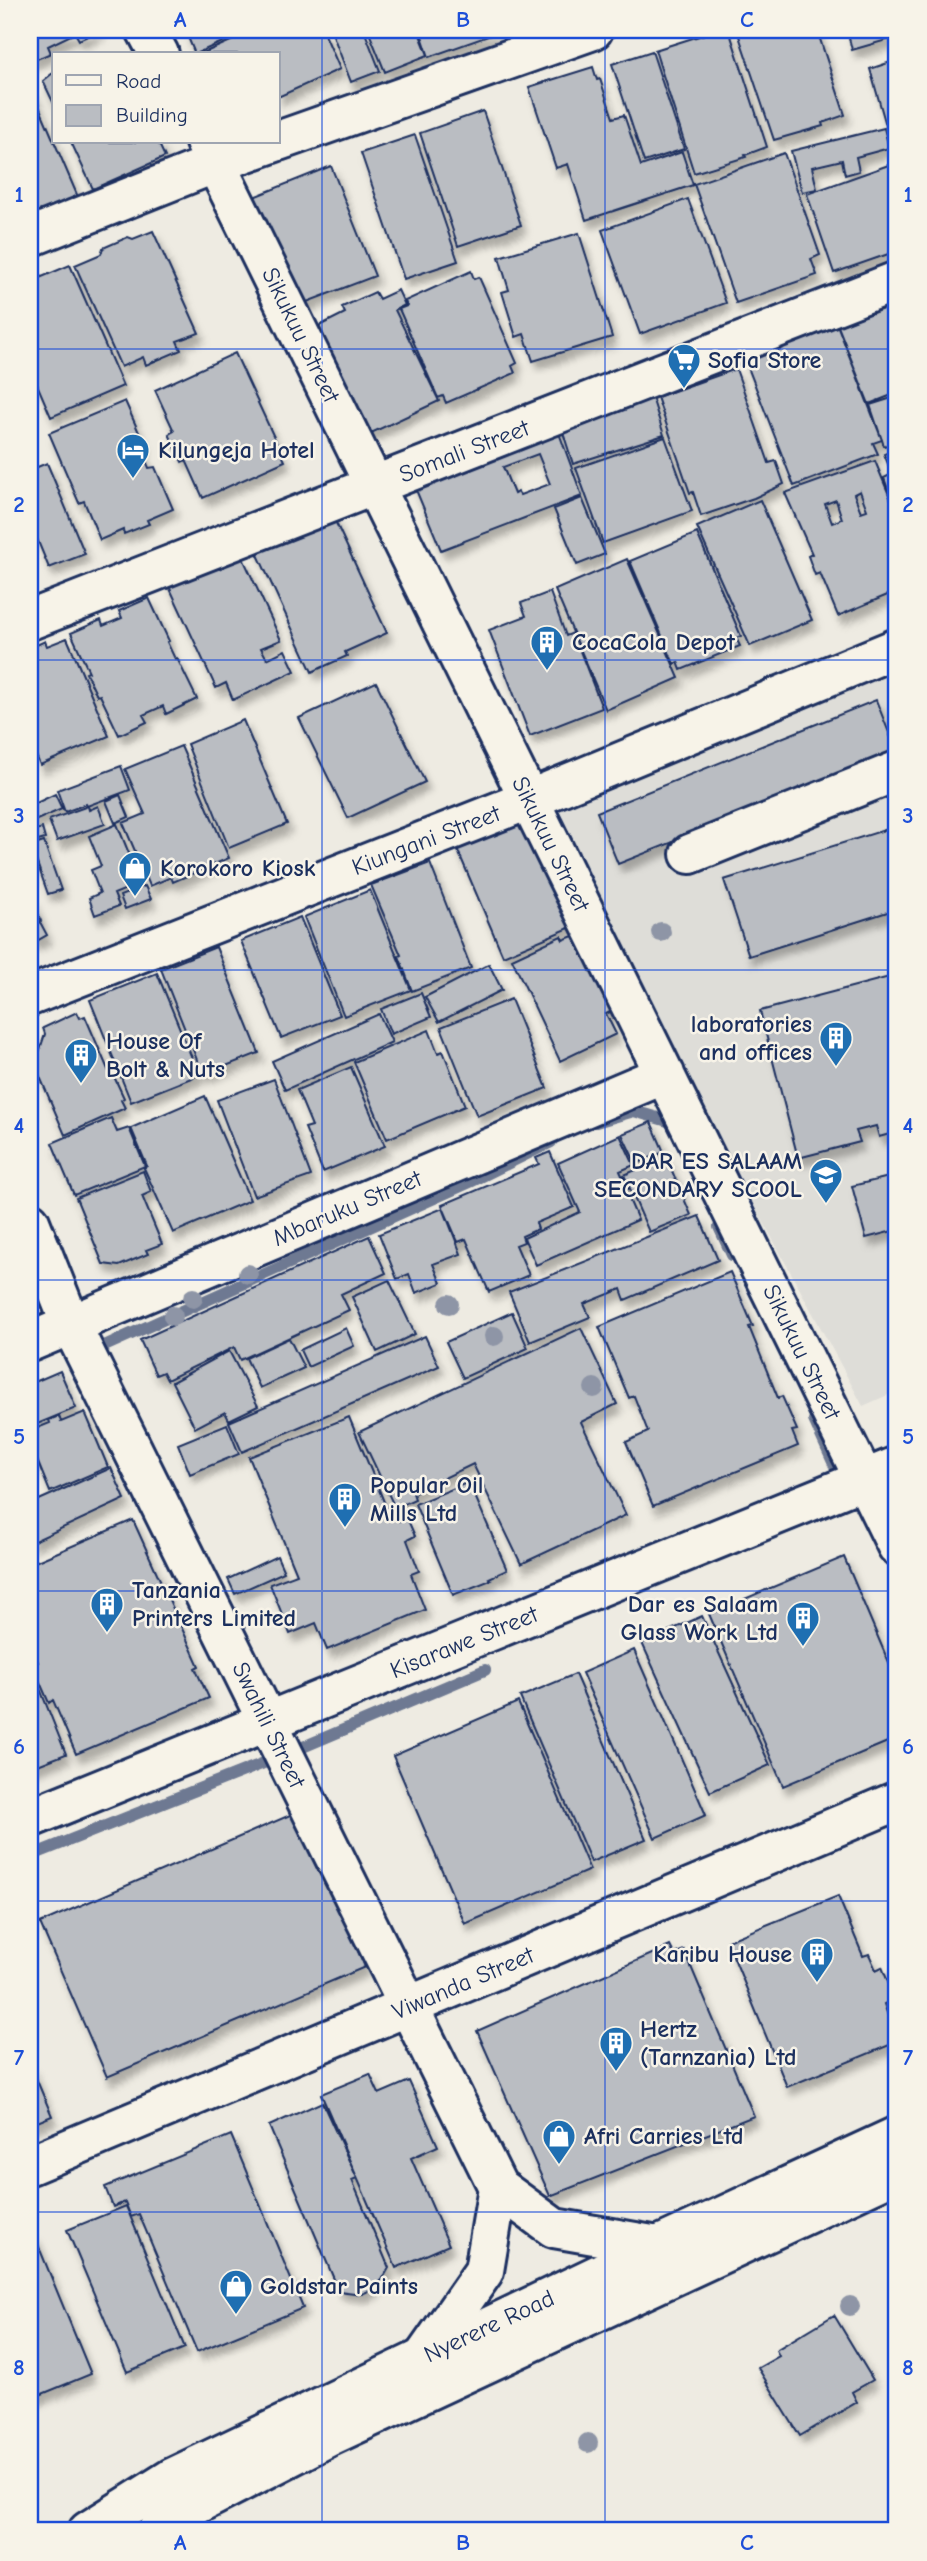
<svg xmlns="http://www.w3.org/2000/svg" width="927" height="2561" viewBox="0 0 927 2561" font-family="'Comic Neue',sans-serif">
	<style>
		.built { fill: #deddd8 }
		.lines { fill: none; stroke-linecap: round; stroke-linejoin: round }
		.stream { stroke: #6e7992; stroke-width: 12 }
		.building { fill: #babdc2; stroke: #1b2f5e; stroke-width: 2; fill-rule: evenodd; filter: url(#shadow) }
		.minor-casing { stroke: #1b2f5e; stroke-width: 44 }
		.highway-casing { stroke: #1b2f5e; stroke-width: 44 }
		.minor { stroke: #f7f3e8; stroke-width: 38 }
		.highway { stroke: #f7f3e8; stroke-width: 38 }
		.tree { fill: #8e95a6 }
		.grid { fill: none; stroke: #1d4ed8; stroke-width: 2; stroke-opacity: 0.55 }
		.labels { text-anchor: middle; dominant-baseline: central; stroke-width: 5; stroke-linejoin: round; paint-order: stroke }
		.street-label { font-size: 24px; fill: #1b2f5e; stroke: #f7f3e8 }
		.poi-label { font-size: 24px; font-weight: bold; fill: #1b2f5e; stroke: #f7f3e8; text-anchor: start }
		.neatline { fill: none; stroke: #1d4ed8; stroke-width: 2.5 }
		.grid-label { font-size: 23px; text-anchor: middle; font-weight: bold; fill: #1d4ed8 }
	</style>
	<defs>
		<filter id="shadow"><feDropShadow dx="4.5" dy="8" stdDeviation="3.5" flood-color="#0004"/></filter>
	</defs>
	<rect width="100%" height="100%" fill="#eeebe2"/>
	<filter id="ink" filterUnits="userSpaceOnUse"><feTurbulence type="fractalNoise" baseFrequency=".0143" numOctaves="2"/><feDisplacementMap in="SourceGraphic" scale="14" xChannelSelector="R" yChannelSelector="G"/><feConvolveMatrix kernelMatrix="1 2 1 2 8 2 1 2 1" color-interpolation-filters="sRGB"/></filter>
	<g filter="url(#ink)">
		<path class="built" d="M897 664V1391L863 1406 654 1020 550 802Z"/>
		<g class="lines">
			<path class="stream" d="M596 1122 634 1111 671 1122 675 1131
				M719 1227 732 1255
				M100 1348 470 1182 551 1142
				M814 1420 838 1473 826 1478
				M30 1856 284 1755 485 1670"/>
		</g>
		<path class="building" d="M30 30H101L79 40 75 33 48 46 51 53 30 62Z
			M185 30H250L195 54Z
			M256 30H323L340 69 278 97V54H201Z
			M331 30H364L380 71 351 82Z
			M368 30H418L428 55 385 72Z
			M420 30H496L497 33 429 57Z
			M718 30H729L767 147 745 155 746 157 694 173 655 50Z
			M737 30H817L845 115 822 123 823 126 774 140Z
			M847 30H897V37L852 50Z
			M652 51 684 149 644 162 612 64Z
			M897 60V133L889 136 870 69Z
			M593 67 597 80 600 79 613 118 624 115 641 166 682 152 693 185 586 220 568 164 556 168 529 87Z
			M54 72V104L43 81Z
			M32 90 78 197 30 218V91Z
			M483 111 521 225 458 246 420 133Z
			M884 128 889 148 856 157 859 171 845 175 842 160 812 167 817 189 802 192 791 151Z
			M415 135 458 261 404 279 361 153Z
			M71 142H158L165 157 93 189Z
			M784 153 820 255 811 259 817 275 736 303 694 184Z
			M897 162V251L834 273 807 194Z
			M331 166 375 276 299 305 251 198Z
			M688 199 726 303 640 334 602 230Z
			M153 231 199 333 177 341 181 350 146 365 143 357 121 367 75 265 101 254 103 248 128 237 133 239Z
			M579 233 612 337 533 361 524 334 516 337 502 292 509 290 499 257Z
			M70 265 123 386 51 417 30 368V282Z
			M471 271 474 279 479 277 517 363 512 366 515 373 446 403 443 396 438 398 399 309 407 306 405 301Z
			M398 290 405 305 395 310 439 401 367 435 315 328 345 313 342 307 375 292 379 299Z
			M897 303V393L869 404 838 326Z
			M836 322 882 440 873 443 878 454 794 486 744 357Z
			M235 353 285 461 203 498 186 460 182 462 169 434 174 431 155 390Z
			M736 369 769 463 776 461 784 484 754 498 701 516 693 492 690 493 657 397Z
			M650 391 664 435 573 464 559 420Z
			M892 398 897 414V442L884 446 870 405Z
			M125 401 145 446 141 448 149 468 155 467 173 509 147 520 149 524 124 534 123 530 100 540 84 501 79 503 49 433Z
			M555 422 582 496 441 550 409 473ZM538 454 550 484 520 495 518 492 514 494 503 467Z
			M665 437 692 511 603 543 576 468Z
			M897 449V504L894 505 884 478 892 474 884 454Z
			M875 461 897 514V591L838 616 820 573 815 575 808 556 812 554 785 493ZM860 491 867 510 861 512 854 494ZM836 500 842 519 832 523 825 504Z
			M47 463 85 554 49 568 30 522V470Z
			M582 498 605 554 577 565 554 509Z
			M760 500 812 620 750 646 697 527Z
			M331 512 387 633 345 652 347 656 312 672 254 546Z
			M697 533 741 636 736 638 740 646 681 670 678 662 674 664 630 561Z
			M233 549 239 560 243 558 281 640 261 648 267 659 285 650 295 671 233 700 226 683 216 688 166 580Z
			M627 559 679 678 606 710 555 590Z
			M550 592 566 636 573 633 602 708 530 736 489 630 526 616 521 603Z
			M149 598 169 641 167 642 175 659 177 658 197 699 166 714 163 706 143 715 147 722 119 735 100 695 97 696 86 673 89 672 71 633 101 620 103 626 122 618 119 611Z
			M67 638 109 736 40 765 30 741V648L45 641 47 646Z
			M376 682 425 782 348 818 299 718Z
			M876 700 897 753 618 864 597 812Z
			M243 720 287 824 229 848 187 744Z
			M181 746 229 858 173 882 171 877 150 886 123 823 145 814 125 769Z
			M121 766 130 790 87 806 86 804 65 812 57 790Z
			M55 794 62 809 30 823V806Z
			M120 795 129 817 115 823 106 801Z
			M88 806 89 810 98 806 105 824 57 841 49 820Z
			M531 812 579 924 503 956 455 844Z
			M117 824 141 883 114 894 119 906 95 915 89 898 100 893 91 870 101 866 89 836Z
			M897 826V909L749 956 724 880Z
			M42 828 45 839 31 843 30 832Z
			M44 842 61 890 48 894 31 846Z
			M430 863 471 968 412 991 399 956 401 955 371 885Z
			M145 886 151 899 125 909 120 896Z
			M370 890 411 990 344 1016 304 917Z
			M30 896 41 921 30 926Z
			M300 917 340 1015 281 1038 241 941Z
			M40 922 47 935 33 943 30 936V927Z
			M561 936 563 940 573 936 582 955 586 953 614 1010 606 1014 616 1034 560 1061 512 959Z
			M216 947 259 1053 203 1075 161 969Z
			M489 964 502 990 439 1022 425 997Z
			M157 973 199 1075 131 1102 90 1000Z
			M897 975V1132L879 1137 876 1126 856 1131 860 1142 798 1158 760 1011Z
			M421 993 431 1017 391 1034 381 1009Z
			M511 999 547 1088 477 1116 441 1027Z
			M77 1012 80 1018 85 1016 109 1072 111 1070 124 1098 121 1100 125 1108 65 1135 31 1056 39 1052 45 1034 43 1028Z
			M379 1014 392 1042 285 1090 272 1061Z
			M429 1030 438 1053 443 1051 465 1106 387 1139 354 1062Z
			M351 1067 385 1146 323 1172 305 1128 312 1126 297 1090Z
			M274 1079 311 1176 254 1196 217 1100Z
			M205 1096 250 1200 173 1233 144 1168 147 1166 131 1128Z
			M111 1118 117 1132 129 1128 145 1166 74 1195 52 1143Z
			M651 1122 664 1152 636 1164 622 1134Z
			M620 1135 634 1165 620 1171 628 1189 625 1190 638 1220 536 1265 524 1238 580 1212 558 1163Z
			M550 1152 574 1207 536 1223 538 1229 522 1236 524 1242 516 1245 529 1275 489 1292 466 1239 458 1242 442 1205 539 1164 536 1158Z
			M666 1157 691 1215 649 1232 624 1175Z
			M143 1171 151 1192 142 1196 162 1244 146 1250 148 1254 119 1266 103 1264 76 1198Z
			M897 1175V1230L866 1238 852 1186Z
			M443 1208 461 1254 433 1264 441 1283 416 1293 409 1274 397 1279 379 1234Z
			M699 1216 718 1260 625 1300 621 1289 584 1304 590 1317 530 1342 509 1292Z
			M369 1236 386 1273 341 1294 349 1310 240 1360 234 1347 167 1380 163 1372 156 1375 140 1340Z
			M730 1272 753 1326 749 1327 778 1398 782 1396 797 1430 792 1431 798 1446 653 1506 626 1442 648 1432 634 1396 629 1398 599 1327Z
			M389 1280 415 1334 377 1352 352 1297Z
			M512 1312 528 1348 463 1378 446 1342Z
			M346 1328 354 1346 308 1367 300 1350Z
			M581 1328 617 1404 581 1422 626 1515 521 1564 473 1464 413 1493 415 1499 395 1508 359 1432Z
			M425 1336 439 1366 242 1452 229 1422Z
			M289 1338 304 1368 260 1388 246 1358Z
			M229 1351 258 1406 229 1420 225 1412 195 1428 172 1382Z
			M60 1371 76 1408 30 1427V1384Z
			M85 1412 108 1467 50 1492 30 1443V1431L50 1423 49 1420 59 1416 61 1422Z
			M349 1417 389 1514 395 1511 399 1521 407 1518 415 1536 407 1540 419 1571 411 1574 425 1610 327 1650 316 1623 290 1634 270 1584 297 1574 249 1457Z
			M227 1424 239 1454 190 1474 178 1444Z
			M111 1468 125 1499 30 1543V1504Z
			M469 1482 507 1570 489 1578 491 1580 453 1595 415 1504Z
			M133 1520 199 1666 195 1668 209 1698 76 1754 53 1700 49 1703 32 1664 38 1662 30 1643V1564Z
			M277 1556 284 1572 235 1594 228 1579Z
			M844 1557 897 1682V1738L783 1786 709 1614Z
			M702 1616 770 1765 710 1792 642 1643Z
			M634 1650 706 1815 655 1838 582 1673Z
			M30 1664 66 1754 30 1768Z
			M575 1674 646 1839 591 1862 520 1697Z
			M518 1702 590 1870 465 1924 393 1756Z
			M297 1812 365 1967 107 2077 40 1923Z
			M838 1896 863 1956 869 1954 876 1970 882 1967 895 1999 884 2004 897 2042 787 2087 727 1941Z
			M670 1946 674 1954 684 1950 754 2116 550 2196 477 2031Z
			M30 2064 52 2116 30 2125Z
			M370 2074 379 2094 409 2081 438 2146 411 2158 449 2245 396 2268 321 2094Z
			M322 2102 357 2178 352 2180 389 2268 382 2280 371 2290 362 2294 339 2291 269 2126Z
			M231 2135 303 2308 197 2352 139 2214 131 2217 125 2202 113 2207 105 2187Z
			M126 2206 185 2348 127 2372 67 2230Z
			M34 2235 91 2374 30 2399V2237Z
			M834 2315 873 2380 852 2392 857 2402 800 2436 758 2368 779 2356 776 2350Z"/>
		<g class="lines">
			<defs>
				<path id="minor" d="M146 30 159 54
					M278 141 593 30
					M205 142 897 1546
					M30 237 216 163 275 142
					M30 620 897 281
					M690 854 897 771
					M30 996 528 800 897 648
					M30 1222 71 1325 498 2187 554 2228 658 2246
					M30 1342 665 1074
					M30 1818 897 1466
					M30 2165 897 1801
					M423 2358 484 2271 498 2187"/>
				<path id="highway" d="M88 2531 172 2478 658 2246 897 2136
					M157 2531 196 2505 330 2436 897 2172"/>
			</defs>
			<use href="#minor" class="minor-casing"/>
			<use href="#highway" class="highway-casing"/>
			<use href="#minor" class="minor"/>
			<use href="#highway" class="highway"/>
		</g>
		<g class="tree">
			<circle cx="661" cy="932" r="10"/>
			<circle cx="248" cy="1274" r="10"/>
			<circle cx="193" cy="1298" r="10"/>
			<circle cx="449" cy="1304" r="10"/>
			<circle cx="173" cy="1316" r="10"/>
			<circle cx="494" cy="1336" r="10"/>
			<circle cx="594" cy="1388" r="10"/>
			<circle cx="850" cy="2306" r="10"/>
			<circle cx="588" cy="2443" r="10"/>
		</g>
	</g>
	<path class="grid" d="M322 30V2531M605 30V2531M30 349H897M30 660H897M30 970H897M30 1280H897M30 1591H897M30 1901H897M30 2212H897"/>
	<defs>
		<symbol id="supermarket-pin" viewBox="-11 -11 22 30"><path d="M0 17L-7.5 6A9.5 9.5 0 1 1 7.5 6Z" fill="#1f6fb2" stroke="#f7f3e8"/><path d="M-6-5.5h2.5l.6 2H6L4.5 2H-2.5L-4.4-4H-6ZM-1.5 3.2a1.3 1.3 0 1 0 .1 0ZM3 3.2a1.3 1.3 0 1 0 .1 0Z" fill="#fff"/></symbol>
		<symbol id="hotel-pin" viewBox="-11 -11 22 30"><path d="M0 17L-7.5 6A9.5 9.5 0 1 1 7.5 6Z" fill="#1f6fb2" stroke="#f7f3e8"/><path d="M-6-4.5h1.5V1H6V5H4.5V3h-9V5H-6ZM-4 0a1.8 1.8 0 1 1 3.6 0ZM.5 0V-2.5h3Q6-2.5 6 0Z" fill="#fff"/></symbol>
		<symbol id="building-pin" viewBox="-11 -11 22 30"><path d="M0 17L-7.5 6A9.5 9.5 0 1 1 7.5 6Z" fill="#1f6fb2" stroke="#f7f3e8"/><path d="M-4-6H4V6H1V3H-1V6H-4ZM-2.5-4.3h1.7v1.8h-1.7ZM.8-4.3h1.7v1.8H.8ZM-2.5-1h1.7V.8h-1.7ZM.8-1h1.7V.8H.8Z" fill="#fff"/></symbol>
		<symbol id="shop-pin" viewBox="-11 -11 22 30"><path d="M0 17L-7.5 6A9.5 9.5 0 1 1 7.5 6Z" fill="#1f6fb2" stroke="#f7f3e8"/><path d="M-5-2.5h2.3a2.7 3.5 0 0 1 5.4 0H5L5.5 6h-11ZM-1.5-2.5h3a1.5 2.3 0 0 0-3 0Z" fill="#fff"/></symbol>
		<symbol id="school-pin" viewBox="-11 -11 22 30"><path d="M0 17L-7.5 6A9.5 9.5 0 1 1 7.5 6Z" fill="#1f6fb2" stroke="#f7f3e8"/><path d="M0-5L7-2L0 1L-7-2ZM-4 1L0 2.5L4 1V4Q0 6-4 4Z" fill="#fff"/></symbol>
	</defs>
	<g fill-rule="evenodd">
		<use href="#supermarket-pin" x="665" y="341" width="38" height="52"/>
		<use href="#hotel-pin" x="114" y="431" width="38" height="52"/>
		<use href="#building-pin" x="528" y="623" width="38" height="52"/>
		<use href="#shop-pin" x="116" y="849" width="38" height="52"/>
		<use href="#building-pin" x="817" y="1019" width="38" height="52"/>
		<use href="#building-pin" x="62" y="1036" width="38" height="52"/>
		<use href="#school-pin" x="807" y="1156" width="38" height="52"/>
		<use href="#building-pin" x="326" y="1480" width="38" height="52"/>
		<use href="#building-pin" x="88" y="1585" width="38" height="52"/>
		<use href="#building-pin" x="784" y="1599" width="38" height="52"/>
		<use href="#building-pin" x="798" y="1935" width="38" height="52"/>
		<use href="#building-pin" x="597" y="2024" width="38" height="52"/>
		<use href="#shop-pin" x="540" y="2117" width="38" height="52"/>
		<use href="#shop-pin" x="217" y="2267" width="38" height="52"/>
	</g>
	<g class="labels">
		<g class="street-label">
			<text transform="translate(301 335) rotate(64)">Sikukuu Street</text>
			<text transform="translate(464 451) rotate(-21)">Somali Street</text>
			<text transform="translate(426 840) rotate(-21)">Kiungani Street</text>
			<text transform="translate(551 844) rotate(64)">Sikukuu Street</text>
			<text transform="translate(347 1208) rotate(-23)">Mbaruku Street</text>
			<text transform="translate(802 1352) rotate(64)">Sikukuu Street</text>
			<text transform="translate(464 1642) rotate(-22)">Kisarawe Street</text>
			<text transform="translate(269 1725) rotate(64)">Swahili Street</text>
			<text transform="translate(463 1983) rotate(-23)">Viwanda Street</text>
			<text transform="translate(489 2326) rotate(-25)">Nyerere Road</text>
		</g>
		<g class="poi-label">
			<text x="708" y="360">Sofia Store</text>
			<text x="158" y="450">Kilungeja Hotel</text>
			<text x="572" y="642">CocaCola Depot</text>
			<text x="160" y="868">Korokoro Kiosk</text>
			<text x="812" y="1024" text-anchor="end">laboratories<tspan x="812" dy="28">and offices</tspan></text>
			<text x="106" y="1041">House Of<tspan x="106" dy="28">Bolt &amp; Nuts</tspan></text>
			<text x="802" y="1161" text-anchor="end">DAR ES SALAAM<tspan x="802" dy="28">SECONDARY SCOOL</tspan></text>
			<text x="370" y="1485">Popular Oil<tspan x="370" dy="28">Mills Ltd</tspan></text>
			<text x="132" y="1590">Tanzania<tspan x="132" dy="28">Printers Limited</tspan></text>
			<text x="778" y="1604" text-anchor="end">Dar es Salaam<tspan x="778" dy="28">Glass Work Ltd</tspan></text>
			<text x="792" y="1954" text-anchor="end">Karibu House</text>
			<text x="640" y="2029">Hertz<tspan x="640" dy="28">(Tarnzania) Ltd</tspan></text>
			<text x="584" y="2136">Afri Carries Ltd</text>
			<text x="260" y="2286">Goldstar Paints</text>
		</g>
	</g>
	<rect width="927" height="2561" fill="none" stroke="#f7f3e8" stroke-width="77"/>
	<rect x="52" y="52" width="228" height="91" fill="#f7f3e8" stroke="#9fa5b1" stroke-width="2"/>
	<rect x="66" y="75" width="35" height="10" fill="#f7f3e8" stroke="#9fa5b1" stroke-width="2"/>
	<text x="116" y="88" font-size="21" fill="#1b2f5e">Road</text>
	<rect x="66" y="105" width="35" height="21" fill="#babdc2" stroke="#9fa5b1" stroke-width="2"/>
	<text x="116" y="122" font-size="21" fill="#1b2f5e">Building</text>
	<rect x="38" y="38" width="850" height="2484" class="neatline"/>
	<g class="grid-label">
		<text x="180" y="27">A</text>
		<text x="463" y="27">B</text>
		<text x="747" y="27">C</text>
		<text x="19" y="202">1</text>
		<text x="908" y="202">1</text>
		<text x="19" y="512">2</text>
		<text x="908" y="512">2</text>
		<text x="19" y="823">3</text>
		<text x="908" y="823">3</text>
		<text x="19" y="1133">4</text>
		<text x="908" y="1133">4</text>
		<text x="19" y="1444">5</text>
		<text x="908" y="1444">5</text>
		<text x="19" y="1754">6</text>
		<text x="908" y="1754">6</text>
		<text x="19" y="2065">7</text>
		<text x="908" y="2065">7</text>
		<text x="19" y="2375">8</text>
		<text x="908" y="2375">8</text>
		<text x="180" y="2550">A</text>
		<text x="463" y="2550">B</text>
		<text x="747" y="2550">C</text>
	</g>
</svg>
